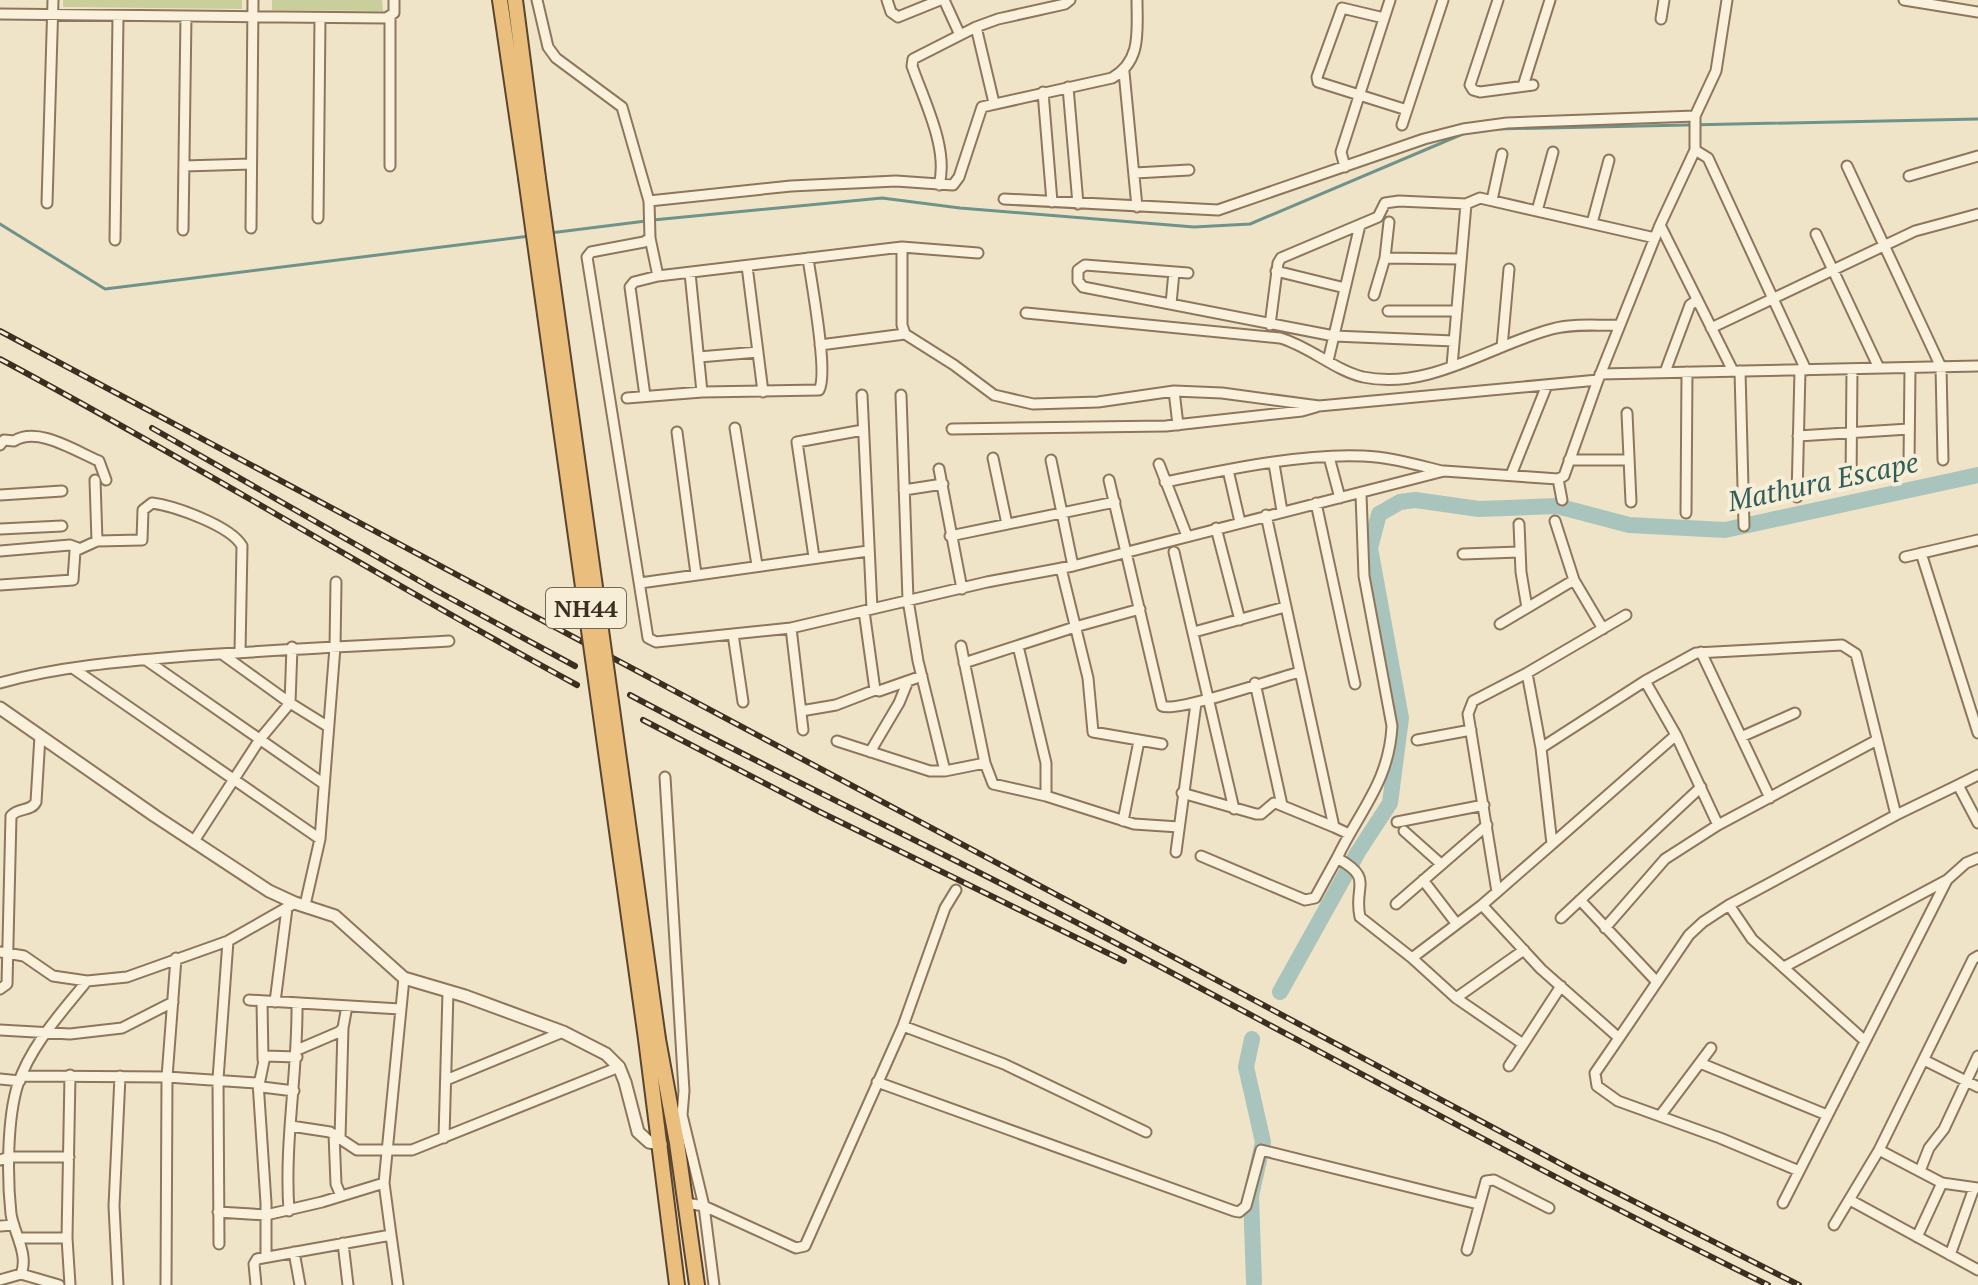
<svg xmlns="http://www.w3.org/2000/svg" width="1978" height="1285" viewBox="0 0 1978 1285" font-family="'PT Serif',serif">
	<style>
		.green { fill: #c9cf9b }
		.lines { fill: none; stroke-linecap: round; stroke-linejoin: round }
		.stream { stroke: #6f938a; stroke-width: 3 }
		.river { stroke: #a9c4bc; stroke-width: 16 }
		.minor-casing { stroke: #8d765c; stroke-width: 13 }
		.tertiary-casing { stroke: #8d765c; stroke-width: 15 }
		.trunk-casing { stroke: #5b4430; stroke-width: 18 }
		.minor { stroke: #faf1dc; stroke-width: 9 }
		.tertiary { stroke: #faf1dc; stroke-width: 11 }
		.trunk { stroke: #eabe7c; stroke-width: 14 }
		.rail-casing { stroke: #3d2e20; stroke-width: 6 }
		.rail { stroke: #f7eed8; stroke-width: 3; stroke-dasharray: 9; stroke-linecap: butt }
		.trunk-bridge-casing { stroke: #5b4430; stroke-width: 18; stroke-linecap: butt }
		.trunk-bridge { stroke: #eabe7c; stroke-width: 14 }
		.labels { text-anchor: middle; dominant-baseline: central; stroke-width: 8; stroke-linejoin: round; paint-order: stroke }
		.shield { fill: #f7eed8; stroke: #756857; stroke-width: 2 }
		.shield-label { font-size: 24px; font-weight: bold; fill: #3d2e20 }
		.water-label { font-size: 28px; font-style: italic; fill: #2f5d5a; stroke: #f7eed8 }
	</style>
	<rect width="100%" height="100%" fill="#f0e4c8"/>
	<path class="green" d="M63 0H242V9L63 7Z
		M272 0H382L383 11 272 10Z"/>
	<g class="lines">
		<path class="stream" d="M1495 129 1978 119
			M653 220 882 198 960 208 1194 227 1250 224 1465 133
			M0 224 105 289 530 236
			M550 233 646 221"/>
		<path class="river" d="M1280 992 1358 852 1390 803 1401 718 1370 548 1379 514 1400 502 1415 500 1479 509 1557 506 1629 525 1725 530 1978 475
			M1252 1039 1246 1067 1263 1142 1251 1196 1254 1282"/>
		<defs>
			<path id="minor" d="M537 0 548 47 556 58 622 107 649 201 650 238 644 242 591 252 587 257 648 638 656 642 791 628 987 582 1073 566 1444 471 1558 479 1564 476 1598 380 1660 225 1695 150V116L1716 71 1727 0
				M887 0 891 12 898 17 940 0
				M944 0 960 35
				M1498 0 1470 85 1473 90 1480 92 1533 85
				M1904 0 1978 12
				M0 14 386 18 394 13V0
				M390 17V166
				M1384 18 1342 8 1317 77 1318 82 1407 110
				M1661 19 1664 0
				M976 27 994 103
				M1124 72 1137 207
				M1523 86 1550 0
				M1068 87 1078 204
				M1043 92 1052 202
				M1402 125 1443 0
				M1695 150 1708 158 1806 370
				M184 166 251 164
				M1847 166 1941 367 1943 460
				M1345 167 1341 152 1390 0
				M1135 173 1189 170
				M1909 176 1978 156
				M939 185C949 149 924 101 912 66L913 59 976 27 998 19 1065 4 1070 0
				M1004 199 1218 210 1424 139 1463 129 1507 123 1695 116
				M1492 200 1502 154
				M649 201 791 186 896 181 953 185 959 177 982 107 1112 78C1142 61 1137 31 1137 0
				M47 203 53 0
				M1537 211 1553 152
				M318 218 320 18
				M1592 223 1609 160
				M1660 225 1733 371
				M251 228 253 0
				M183 230 186 16
				M1816 234 1879 368
				M650 238 658 276
				M115 240 118 17
				M902 247V325L905 334 954 365 994 395 1033 404 1098 402 1174 391 1222 393 1319 406 1598 380
				M1385 258 1461 259
				M747 266 763 392
				M1276 271 1345 288
				M690 273 702 392
				M1188 273 1085 265 1078 270V281L1083 287 1334 336 1454 341
				M1374 295 1385 258 1389 222
				M1171 304 1174 272
				M1388 311H1457
				M1026 313 1280 338C1309 346 1334 370 1363 377 1429 391 1491 345 1552 329 1573 323 1598 326 1620 325
				M1270 325 1278 263 1281 258 1378 217 1385 203 1399 201 1466 204 1480 198 1655 238
				M1711 328 1915 231 1978 214
				M820 345 905 334
				M1502 347 1509 269
				M699 357 758 352
				M1328 361 1360 225
				M1452 366 1466 204
				M1740 371 1744 526
				M1665 372 1690 305 1697 300
				M1600 374 1978 366
				M1174 391 1178 425
				M862 395 872 609
				M901 395 908 600 918 661 945 771 985 763
				M645 396 630 287 634 282 658 276 902 247 978 253
				M627 398 702 392 819 390C829 374 811 281 808 258
				M1627 413 1631 502
				M735 428 757 565
				M952 429 1166 426 1302 411 1316 407
				M677 432 696 574
				M1798 436 1909 429
				M0 445 4 440 14 441C38 426 75 451 99 461L106 480
				M1329 457 1340 498
				M993 458 1007 524
				M1051 460 1073 566
				M1569 460H1629
				M1159 464 1187 536
				M1274 464 1282 511
				M1909 464 1910 368
				M939 469 962 589
				M1228 470 1240 522
				M1511 475 1547 385
				M1558 479 1562 500
				M1109 480 1162 706C1177 713 1276 678 1300 672
				M1165 482C1225 470 1303 453 1363 456 1390 457 1417 465 1442 471
				M1851 483 1852 369
				M904 490 943 484
				M1361 494 1364 576 1392 726C1389 782 1360 810 1337 858 1375 879 1353 885 1360 917L1412 958 1482 905
				M0 495 62 491
				M1797 497 1800 370
				M1316 503 1355 684
				M1686 513 1687 372
				M1266 515 1334 827 1349 834
				M1555 521 1574 580 1603 629
				M1519 524 1521 572 1527 608
				M1216 528 1240 620
				M0 529 62 526
				M950 536 1115 502
				M97 541 142 540 143 510 152 503C175 506 231 526 242 546L240 652
				M0 551 70 545 78 548
				M1174 552 1234 809
				M1921 553 1978 733
				M1463 554 1519 552
				M814 557 797 442 863 430
				M1905 557 1978 540
				M1061 568 1088 678 1093 732 1162 744
				M640 583 868 551
				M0 585 73 580 75 551 97 541 95 480
				M864 611 875 690 879 691 922 676
				M1626 615 1527 673 1473 701 1468 714 1497 892 1482 905 1541 969 1619 1038 1689 935 1703 922 1729 905 1896 815 1958 785 1978 823
				M1500 624 1574 580
				M791 628 803 730
				M1194 632 1285 607
				M733 634 743 702
				M961 646 985 763 993 784 1046 796 1134 824 1179 827
				M1018 646 1046 763V796
				M1701 652 1770 798
				M222 654 290 703 327 726
				M146 660 324 784
				M964 663 1075 627 1140 609
				M74 669 320 839 305 905
				M1645 681 1676 735 1718 825
				M0 683C60 666 126 661 187 656 275 650 362 646 449 641
				M1255 683 1282 805
				M801 711 836 705 875 690
				M1741 737 1795 713
				M1417 740 1471 730
				M837 741 930 771H945
				M1541 748 1645 681 1696 653 1842 645 1856 654 1896 815
				M870 752 899 703 908 681
				M665 777 684 1091 682 1115 704 1206 714 1285
				M1958 785 1978 775
				M1182 793 1256 814H1261L1274 803 1278 804 1334 827
				M1123 821 1139 741
				M1397 822 1484 805
				M1404 831 1441 864
				M320 839 335 647 336 582
				M194 841 260 739 290 703 292 647
				M1552 844 1676 735
				M1176 852 1196 703
				M1201 856 1305 900 1315 898 1337 858
				M1423 880 1456 923
				M1497 892 1552 844 1541 748 1527 673
				M1580 900 1656 981
				M1396 904 1487 825
				M1729 905 1752 939 1864 1040
				M1561 918 1701 787
				M1605 928 1665 859 1718 825 1877 740
				M0 952 24 956 53 976 87 981 127 977 228 941 295 903
				M1412 958 1456 998 1524 950
				M1784 967 1947 880
				M0 989 7 984 11 816C18 807 31 812 36 802L40 736
				M1456 998 1523 1044
				M249 1000 400 1009
				M262 1001 263 1060
				M275 1002 287 908
				M903 1026 1004 1064 1146 1132
				M0 1030 70 1034 122 1028 173 1002
				M1619 1038 1595 1073 1597 1086 1618 1101 1720 1138 1799 1171
				M297 1050 339 1032 343 1028 347 1006
				M1924 1060 1978 1087
				M1700 1063 1827 1115
				M1509 1066 1561 986
				M21 1076 167 1077 256 1083 260 1080 265 1056 297 1057
				M0 1079 20 1081
				M446 1080 563 1032
				M258 1082 266 1203V1257
				M258 1082 262 1087 294 1091
				M877 1082 1234 1211 1239 1212 1246 1206 1261 1150 1478 1204
				M1660 1116 1711 1048
				M291 1126 330 1132 357 1150H412L619 1067
				M334 1134 336 1184 341 1196
				M340 1138 343 1028
				M444 1138 448 992
				M1879 1150 1942 1183 1978 1188
				M0 1160 9 1157H69
				M1920 1171 1929 1148 1944 1129 1978 1056
				M1850 1200 1978 1270
				M686 1203 704 1206 796 1248 805 1246 903 1026 945 908 956 890
				M1783 1203 1947 880 1966 863 1978 858
				M289 1211C284 1142 298 1072 297 1003
				M218 1212 266 1215 322 1202 384 1183
				M1834 1225 1879 1150 1973 959 1978 956
				M0 1226 14 1225
				M391 1235 398 1285
				M1917 1237 1942 1183
				M19 1238H67
				M343 1243 348 1285
				M219 1244 218 1079 228 941
				M1467 1250 1486 1181 1494 1180 1549 1208
				M294 1252 300 1285
				M1950 1255 1974 1188
				M21 1274C29 1255 14 1233 11 1214 7 1178 7 1118 18 1084 31 1045 62 1012 87 981
				M0 1280 21 1274 59 1285
				M70 1285 67 1238 70 1075
				M118 1285 114 1206 120 1076
				M166 1285 167 1077 176 958
				M256 1285 254 1264 257 1259 391 1235 384 1183 404 978"/>
			<path id="tertiary" d="M0 708 155 816 269 891 295 903 335 916 404 978 465 996 563 1032 606 1054 619 1067 625 1082 638 1132 649 1142 661 1144"/>
			<path id="trunk" d="M500 0 526 178
				M515 0 538 178
				M646 1039 677 1285
				M658 1039 677 1143 697 1285"/>
		</defs>
		<use href="#minor" class="minor-casing"/>
		<use href="#tertiary" class="tertiary-casing"/>
		<use href="#trunk" class="trunk-casing"/>
		<use href="#minor" class="minor"/>
		<use href="#tertiary" class="tertiary"/>
		<use href="#trunk" class="trunk"/>
		<defs>
			<path id="rail" d="M0 331 1580 1174 1799 1285
				M0 359C195 463 383 580 577 685
				M152 428 437 591 575 666
				M630 695C781 776 937 849 1089 929 1315 1048 1539 1172 1768 1285
				M643 720 818 811 1124 961"/>
		</defs>
		<use href="#rail" class="rail-casing"/>
		<use href="#rail" class="rail"/>
		<defs>
			<path id="trunk-bridge" d="M526 178 646 1039
				M538 178 658 1039"/>
		</defs>
		<use href="#trunk-bridge" class="trunk-bridge-casing"/>
		<use href="#trunk-bridge" class="trunk-bridge"/>
	</g>
	<g class="labels">
		<rect class="shield" x="546" y="588" width="80" height="40" rx="6"/>
		<g class="shield-label">
			<text x="586" y="608">NH44</text>
		</g>
		<g class="water-label">
			<text transform="translate(1823 481) rotate(-12)">Mathura Escape</text>
		</g>
	</g>
</svg>
